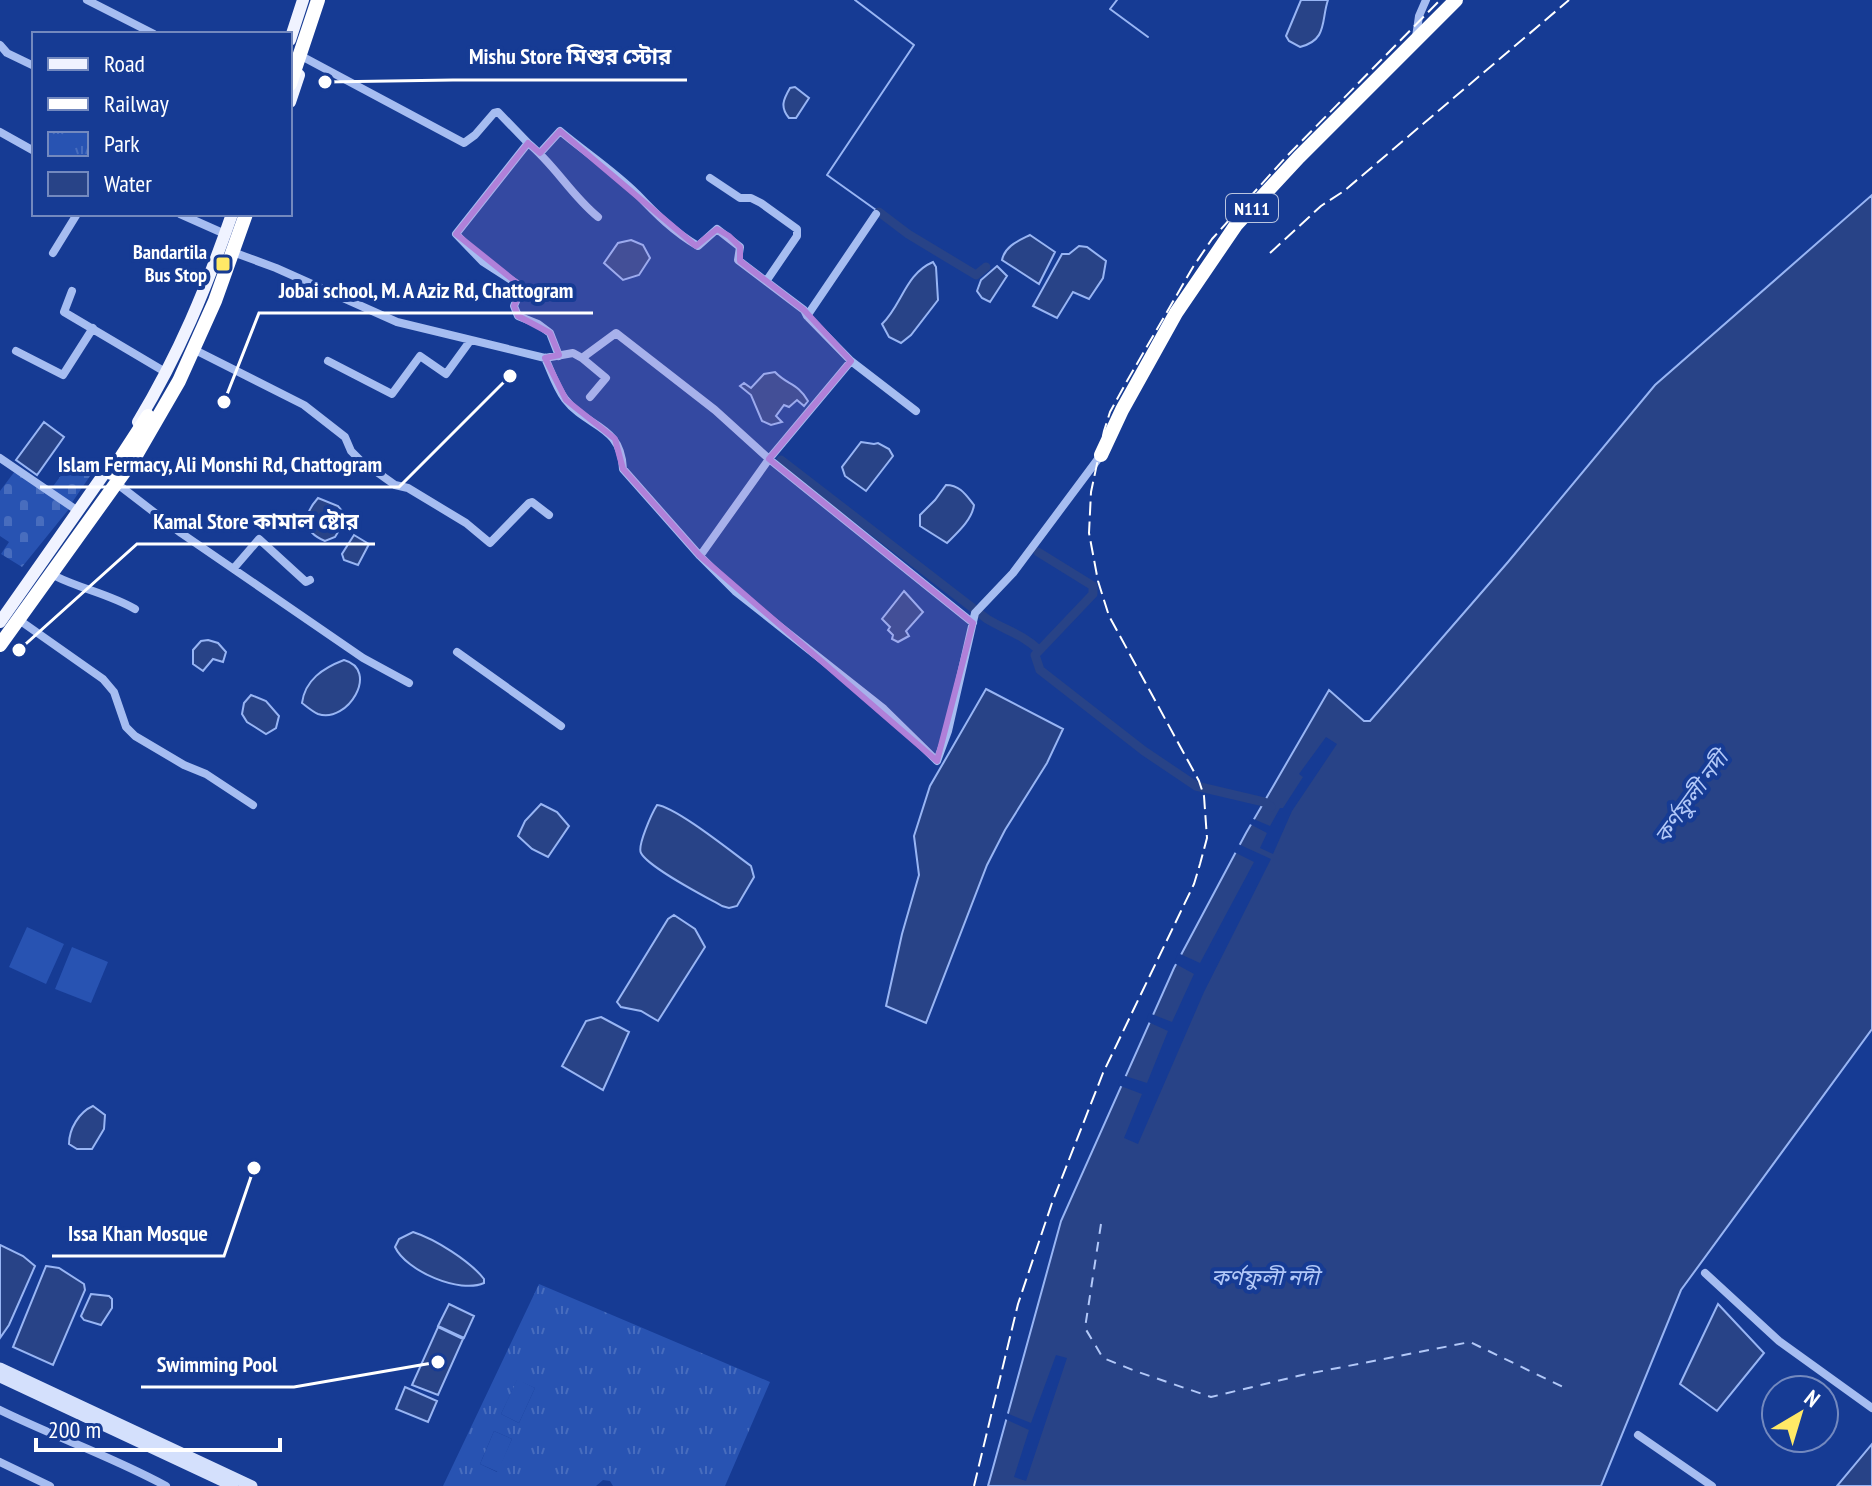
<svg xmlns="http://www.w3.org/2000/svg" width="1872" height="1486" viewBox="0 0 1872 1486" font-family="'PT Sans Narrow','Noto Sans Bengali',sans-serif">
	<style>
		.grass { fill: #2853b2 }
		.cemetery { fill: url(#cemetery-stones) }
		.park { fill: url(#park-tufts); fill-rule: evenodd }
		.water { fill: #284387; stroke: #98b5f4; stroke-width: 2 }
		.pier { fill: #163b94 }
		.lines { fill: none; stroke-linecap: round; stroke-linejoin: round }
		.stream { stroke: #98b5f4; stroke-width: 2 }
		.canal { stroke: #284387; stroke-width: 9 }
		.ferry { stroke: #b2c8f8; stroke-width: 2; stroke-dasharray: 10 8; stroke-linecap: butt }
		.street { stroke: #a6bdf1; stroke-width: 8 }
		.secondary { stroke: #d4e0fc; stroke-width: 11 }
		.primary { stroke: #f0f3ff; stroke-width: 12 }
		.highway { stroke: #fff; stroke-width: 14 }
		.rail { stroke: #fff; stroke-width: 2; stroke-dasharray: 14 6; stroke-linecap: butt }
		.highway-bridge { stroke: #fff; stroke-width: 14 }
		.marked { fill: #b080d9; fill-opacity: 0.2; stroke: #b080d9; stroke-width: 6; stroke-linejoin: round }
		.poi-dot { fill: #ffe966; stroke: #163b94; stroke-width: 3 }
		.labels { text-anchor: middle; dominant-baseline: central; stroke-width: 8; stroke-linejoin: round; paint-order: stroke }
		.shield { fill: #163b94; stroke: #b9c4df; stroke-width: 2 }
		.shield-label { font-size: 18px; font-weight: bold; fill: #fff }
		.poi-label { font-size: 20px; font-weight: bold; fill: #fff; stroke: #163b94; text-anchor: end }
		.water-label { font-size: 22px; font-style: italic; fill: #b2c8f8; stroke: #163b94 }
		.leader { fill: none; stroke: #fff; stroke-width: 3 }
		.callout-dot { fill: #fff; stroke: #163b94; stroke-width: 3 }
		.callout-label { font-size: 22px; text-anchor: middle; font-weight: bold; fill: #fff; stroke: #163b94; stroke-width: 8; stroke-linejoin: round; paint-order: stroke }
	</style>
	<defs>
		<pattern id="cemetery-stones" width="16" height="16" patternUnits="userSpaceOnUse" patternTransform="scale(2)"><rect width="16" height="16" fill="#2853b2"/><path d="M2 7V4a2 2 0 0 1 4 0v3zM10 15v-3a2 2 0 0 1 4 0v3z" fill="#486dbe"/></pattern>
		<pattern id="park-tufts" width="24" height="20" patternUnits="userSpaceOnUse" patternTransform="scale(2)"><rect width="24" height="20" fill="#2853b2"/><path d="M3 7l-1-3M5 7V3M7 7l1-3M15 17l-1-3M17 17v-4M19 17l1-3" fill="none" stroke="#486dbe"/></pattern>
	</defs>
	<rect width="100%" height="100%" fill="#163b94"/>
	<path class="grass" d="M27 927 64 944 46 984 9 967Z
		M72 947 108 962 91 1003 55 989Z
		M517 1379 535 1388 519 1423 501 1414Z
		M494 1431 512 1439 498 1472 480 1464Z"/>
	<path class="cemetery" d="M71 462 90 476 71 504 51 489Z
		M15 471 69 509 22 567 1 554 9 542 0 536V491Z"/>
	<path class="park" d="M539 1284 770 1382 725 1486H613L610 1481 603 1480 596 1486H443ZM517 1380 535 1388 519 1423 501 1414ZM494 1431 512 1439 497 1472 480 1464Z"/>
	<path class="water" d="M1301 0H1328C1321 20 1328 40 1300 47L1289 41 1286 36Z
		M795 87 809 98 796 118H789C780 107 783 100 790 88Z
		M1872 195V1029L1681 1290 1601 1486H988L1061 1221 1174 968 1246 833 1329 690 1364 721H1370L1508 562 1655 385Z
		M1030 235 1055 252 1039 284 1002 260C1005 246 1018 241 1030 235Z
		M631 240 643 245 650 258 639 275 623 280 604 263 618 243Z
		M1079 246 1087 247 1106 261 1103 278 1089 299 1073 292 1057 318 1033 306 1062 254H1069Z
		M933 262 936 267 938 300 911 335 901 343 889 337 882 324C902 305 905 274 933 262Z
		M997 266 1007 276 990 302 982 298 977 291 981 280Z
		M775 372C787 385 798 383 808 401L804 406 797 400 789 407 784 405 776 416 782 422 771 425 762 421 751 395 740 386 744 383 751 388 764 374Z
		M44 422 64 437 37 475 16 460Z
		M861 442 874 444 878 443 889 449 893 456 866 491 845 476 842 467Z
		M946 485C960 485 966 495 974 505 972 520 957 533 947 543L920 526V515L935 500Z
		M318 498 338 506 347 517 335 537 325 541C301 531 303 515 318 498Z
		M354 535 369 544 358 565 344 560 342 554Z
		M904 591 923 612 906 631 909 636 898 642 892 639 893 635 888 630 890 627 882 619Z
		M208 640 218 643 226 652 223 662 213 659 203 671 193 664V650L201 641Z
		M344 660C380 670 348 724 318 714 313 712 306 706 302 703 305 680 323 668 344 660Z
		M986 689 1063 729 1047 763 1005 830 987 865 926 1023 886 1006 902 934 919 875 914 836 930 786Z
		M251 695 266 701 279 716 276 728 266 734 247 722 242 714 244 703Z
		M541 804 557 812 569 826 548 857 532 849 518 836 525 821Z
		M657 805C676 807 733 853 751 866L754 877 737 906 729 908 722 906C706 897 649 868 641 853 637 846 652 813 657 805Z
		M674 915 695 929 705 947 658 1021 641 1011 621 1007 617 1002 668 919Z
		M601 1017 629 1032 603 1090 562 1066 586 1021Z
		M93 1106 105 1115 104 1129 92 1149H77L69 1144C69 1129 79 1112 93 1106Z
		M413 1232C435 1239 470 1261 484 1279V1283C460 1294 406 1271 395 1247L399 1239Z
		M0 1245 23 1256 35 1266 9 1325 0 1338Z
		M46 1266 59 1268 84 1284 85 1290 53 1365 13 1347Z
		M91 1294 109 1296 112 1299V1308L101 1325 84 1320 81 1316Z
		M449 1304 474 1316 464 1338 438 1326Z
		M1718 1304 1764 1353 1717 1411 1680 1384Z
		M438 1327 463 1339 438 1395 412 1385Z
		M405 1387 437 1401 428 1422 396 1409Z
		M1872 1444V1486H1837Z"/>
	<path class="pier" d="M1326 737 1337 744 1292 811 1273 854 1260 848 1267 833 1248 823 1251 818 1270 826 1280 808H1283L1303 777 1299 774Z
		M1236 843 1271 859 1204 992 1138 1144 1124 1138 1142 1094 1118 1085 1122 1075 1147 1083 1168 1031 1146 1021 1149 1013 1172 1022 1194 974 1174 963 1178 953 1200 963 1254 862 1232 851Z
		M1056 1355 1067 1358 1026 1481 1014 1477 1029 1430 1003 1418 1004 1412 1031 1423Z"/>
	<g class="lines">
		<path class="stream" d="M855 0 914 45 827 175 876 210
			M1117 0 1110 9 1148 37"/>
		<path class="canal" d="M879 212 908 234 976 275 986 267
			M781 460 987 619C1005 630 1024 635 1039 650
			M1038 552 1093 586V594L1035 655 1040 670 1144 751 1196 786 1264 802 1271 807"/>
		<path class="ferry" d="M1101 1224 1085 1328 1103 1358 1138 1372 1211 1397 1302 1375 1470 1342 1563 1387"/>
		<path class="street" d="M87 0 154 34
			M1416 37 1419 16 1426 0
			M0 45 7 53 34 66
			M305 58 464 143 475 135 494 113 498 112 528 143 456 234 483 262 522 287 514 306 518 316 538 324 550 333 559 356
			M0 132 34 151
			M528 143C555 165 571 195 598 217
			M540 153 560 131C585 152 614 171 637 194 656 214 674 232 698 246L717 229 740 247 738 260 804 310 807 316
			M710 178 740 198H751L761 203 797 229V236L767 280
			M180 214 225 234
			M876 214 807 316 851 361 916 411
			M230 251 276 268 397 322 545 358 573 353 582 358 616 333 715 410 769 459 973 623
			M53 253 77 214
			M72 291 64 312 167 373
			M16 351 63 375 93 328
			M199 352 304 405 345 437 351 451 360 460 395 485 408 488 466 523 490 543 529 503 532 502 549 515
			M545 358C551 371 556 387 565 399 587 428 621 424 623 469L700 556 735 591 884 709 937 761 948 731 975 613 1013 573 1101 455
			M582 358 606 378 590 397
			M328 361 392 394 420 356 446 374 470 341
			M0 458 78 511
			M120 486 181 533 363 658 409 683
			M700 556 769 459 851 361
			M234 568 259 539 306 582 310 580
			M55 576C81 589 109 594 135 609
			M22 622 103 679 114 692 126 727 135 736 184 765 206 774 253 805
			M457 652 561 726
			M1705 1273 1779 1341 1872 1408
			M0 1410C55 1437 113 1457 166 1486
			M1638 1435 1712 1486
			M0 1462 50 1486"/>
		<path class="secondary" d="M0 1368 252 1486
			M0 1377 233 1486"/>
		<path class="primary" d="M290 40 303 0
			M290 102 299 75
			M138 422C179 354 206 289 232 214
			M0 622 113 461"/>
		<path class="highway" d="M290 84 318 0
			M1101 455 1122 410 1176 313 1236 225 1299 157 1456 0"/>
		<path class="rail" d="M1270 253 1321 206 1344 191 1569 0
			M974 1486 1018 1304 1052 1203 1103 1073 1194 884 1200 864 1207 838 1204 796 1199 781 1109 616 1098 581 1089 533 1091 492 1104 431 1110 412 1127 381 1193 267 1212 239 1286 157 1440 0"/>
		<path class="highway-bridge" d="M111 473 148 416
			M0 645 135 457 179 381 215 301 246 214"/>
	</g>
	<path class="marked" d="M560 131 696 246 717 229 729 236 740 247V261L804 310 851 361 769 459 973 623 937 761 700 556 623 469 615 439 566 400 545 358 559 355 550 333 518 316 514 306 522 287 456 234 528 143 540 153Z"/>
	<rect class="poi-dot" x="215" y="256" width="16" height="16" rx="4"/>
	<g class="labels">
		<rect class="shield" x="1226" y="194" width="52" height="28" rx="6"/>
		<g class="shield-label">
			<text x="1252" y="208">N111</text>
		</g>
		<g class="poi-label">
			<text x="207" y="252">Bandartila<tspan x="207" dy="23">Bus Stop</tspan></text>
		</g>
		<g class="water-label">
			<text transform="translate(1691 797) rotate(-54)">কর্ণফুলী নদী</text>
			<text x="1265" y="1277">কর্ণফুলী নদী</text>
		</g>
	</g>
	<path class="leader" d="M325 82L453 80H687M224 402L259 313H593M510 376L399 487H40M19 650L137 544H375M254 1168L224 1256H52M438 1362L294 1387H141"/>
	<g class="callout-dot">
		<circle cx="325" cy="82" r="8"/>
		<circle cx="224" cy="402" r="8"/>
		<circle cx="510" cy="376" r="8"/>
		<circle cx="19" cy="650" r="8"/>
		<circle cx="254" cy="1168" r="8"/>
		<circle cx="438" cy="1362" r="8"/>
	</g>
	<g class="callout-label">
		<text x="570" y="64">Mishu Store মিশুর স্টোর</text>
		<text x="426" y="298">Jobai school, M. A Aziz Rd, Chattogram</text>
		<text x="220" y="472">Islam Fermacy, Ali Monshi Rd, Chattogram</text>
		<text x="256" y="529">Kamal Store কামাল ষ্টোর</text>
		<text x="138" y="1241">Issa Khan Mosque</text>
		<text x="217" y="1372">Swimming Pool</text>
	</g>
	<rect x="32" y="32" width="260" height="184" fill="#163b94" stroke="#7389bf" stroke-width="2"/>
	<rect x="48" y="58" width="40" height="12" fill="#f0f3ff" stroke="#7389bf" stroke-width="2"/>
	<text x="104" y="72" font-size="24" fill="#ffffff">Road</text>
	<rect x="48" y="98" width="40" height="12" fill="#ffffff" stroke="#7389bf" stroke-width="2"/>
	<text x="104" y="112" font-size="24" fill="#ffffff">Railway</text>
	<rect x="48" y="132" width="40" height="24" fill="url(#park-tufts)" stroke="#7389bf" stroke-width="2"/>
	<text x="104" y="152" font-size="24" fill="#ffffff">Park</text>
	<rect x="48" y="172" width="40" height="24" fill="#284387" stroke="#7389bf" stroke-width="2"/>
	<text x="104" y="192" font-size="24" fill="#ffffff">Water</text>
	<g transform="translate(1800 1414) rotate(38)"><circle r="38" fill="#163b94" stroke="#7389bf" stroke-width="2"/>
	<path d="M0-6L14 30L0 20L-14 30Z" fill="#ffe966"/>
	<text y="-12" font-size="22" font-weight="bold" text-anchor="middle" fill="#ffffff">N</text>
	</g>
	<path d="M36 1438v12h244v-12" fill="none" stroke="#ffffff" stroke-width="4"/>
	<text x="48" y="1438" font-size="24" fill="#ffffff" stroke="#163b94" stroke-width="6" paint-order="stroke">200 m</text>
</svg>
